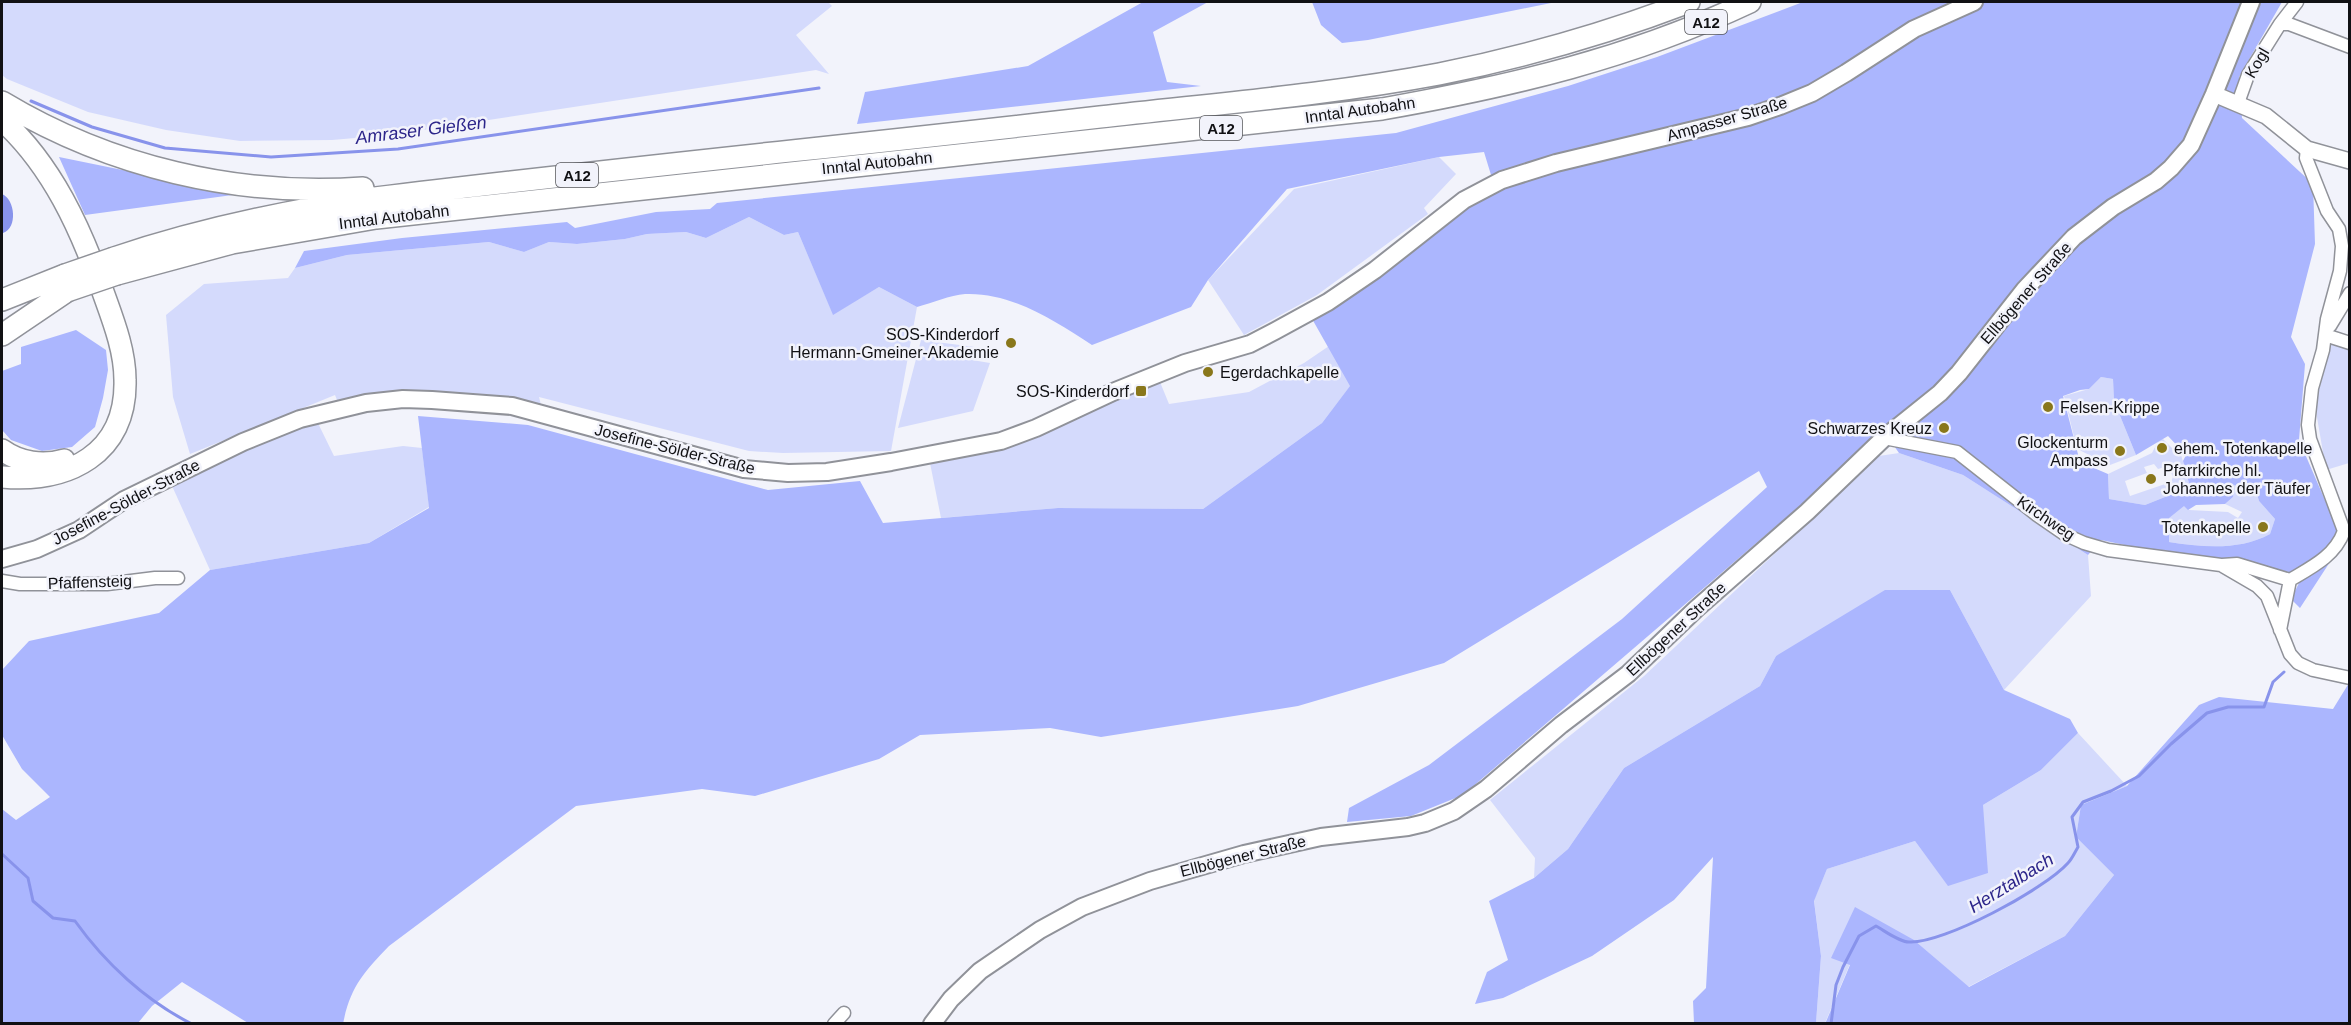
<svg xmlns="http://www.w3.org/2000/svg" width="2351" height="1025" viewBox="0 0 2351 1025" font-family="Helvetica,sans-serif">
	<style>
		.green { fill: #d4dafc; fill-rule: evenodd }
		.forest { fill: #abb6fe; fill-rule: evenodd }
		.water { fill: #8893eb }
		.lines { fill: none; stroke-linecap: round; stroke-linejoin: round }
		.stream { stroke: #8893eb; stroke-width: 3 }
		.minor-casing { stroke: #909299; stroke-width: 15 }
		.tertiary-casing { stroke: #909299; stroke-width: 18 }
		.secondary-casing { stroke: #909299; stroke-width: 20 }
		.motorway-casing { stroke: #909299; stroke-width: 24 }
		.minor { stroke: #fff; stroke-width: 12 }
		.tertiary { stroke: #fff; stroke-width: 15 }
		.secondary { stroke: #fff; stroke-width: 16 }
		.motorway { stroke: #fff; stroke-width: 21 }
		.motorway-bridge-casing { stroke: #909299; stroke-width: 24; stroke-linecap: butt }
		.motorway-bridge { stroke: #fff; stroke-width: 21 }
		.poi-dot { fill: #89771b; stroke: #f2f3fb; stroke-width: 2 }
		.labels { text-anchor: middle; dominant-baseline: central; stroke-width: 5; stroke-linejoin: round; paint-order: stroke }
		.shield { fill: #f2f3fb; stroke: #545559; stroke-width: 1.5 }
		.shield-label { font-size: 15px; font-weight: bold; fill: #111114 }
		.street-label { font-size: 16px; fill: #111114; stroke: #f2f3fb }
		.poi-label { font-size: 16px; fill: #111114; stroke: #f2f3fb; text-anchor: end }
		.water-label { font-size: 18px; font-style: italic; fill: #2c258a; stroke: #f2f3fb }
	</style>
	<rect width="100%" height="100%" fill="#f2f3fb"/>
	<path class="green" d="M2 2H828L832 6 796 35 829 74 816 70 390 135 332 140 240 141 166 130 88 112 7 79 2 75Z
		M1439 157 1456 174 1424 208 1428 214 1317 295 1244 335 1208 280 1294 189Z
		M749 217 784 235 798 232 833 314 879 287 917 307 891 451 783 453 749 451 539 397 541 405 419 391 337 400 335 395 190 454 173 397 166 315 204 284 288 278 295 268 347 255 489 242 524 252 549 242 577 244 625 239 647 234 686 232 706 238Z
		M921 340 975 347 972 360 990 363 973 411 898 428Z
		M2331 345 2349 346V463L2326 470 2312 388 2318 365Z
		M1329 346 1351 385 1322 423 1203 509 1058 508 941 518 930 463 1111 399 1132 394 1160 382 1169 404 1249 392 1304 363Z
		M2101 377 2113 379 2114 401 2136 455 2110 465 2077 449 2064 396 2089 389Z
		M314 415 334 456 403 446 422 448 429 507 369 543 210 570 168 477Z
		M2163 439 2174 450 2180 451 2190 487 2145 505 2109 499 2108 474 2152 453 2158 441ZM2154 464 2158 469 2165 467 2170 470 2173 477 2171 482 2130 496 2125 481 2147 473 2144 467Z
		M1899 453 1963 475 2088 555 2091 596 2004 690 1950 590 1776 656 1760 686 1624 768 1568 849 1534 878 1535 858 1490 800 1644 676 1879 456Z
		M2233 484 2256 491 2259 501 2275 519 2270 534C2239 551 2202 547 2169 542L2168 518 2184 505 2189 510 2228 512 2238 518 2242 512 2225 504 2233 497Z
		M2078 733 2127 786 2081 805 2076 837 2114 875 2065 936 1968 987 1914 940 1831 957 1850 964 1825 1023H1816L1821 956 1814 900 1827 869 1915 841 1948 885 1983 805 2041 770Z"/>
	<path class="forest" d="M1143 2H1208L1153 32 1167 82 1201 86 857 124 865 92 1028 66Z
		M1312 2H1556L1368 40 1342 43 1321 25Z
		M1803 2H2282L2239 77 2242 118 2313 184 2315 244 2291 337 2305 364 2299 440 2337 528 2334 539 2341 545 2300 608 2291 599 2299 583 2292 573 2239 559 2210 558 2144 549 2101 540 2088 555 1963 475 1899 453 1883 430 1838 473 1463 795 1411 816 1347 822 1349 808 1429 765 1622 619 1767 487 1759 471 1444 663 1298 706 1101 737 1050 728 920 735 879 759 755 796 702 789 576 806 389 946C364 972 350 987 343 1024L248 1023 182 982 152 1006 138 1023H2V809L16 820 50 797 22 769 2 735V670L29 641 159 613 210 570 369 543 429 508 418 416 528 425 768 490 860 481 883 523 1058 508 1203 509 1322 423 1350 386 1311 317 1443 223 1495 188 1484 152 1439 157 1287 189 1208 280 1191 307 1092 345C1055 321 1011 292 965 294 950 295 932 303 917 307L879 287 833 315 798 232 784 235 749 217 706 238 686 232 647 234 625 239 577 244 549 242 524 252 489 242 347 255 295 268 304 251 402 238 567 222 575 228 656 212 710 209 717 203 1396 133 1568 86 1657 57ZM2101 377 2113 379 2114 401 2136 455 2168 436 2186 455 2183 461 2190 487 2145 505 2109 499 2108 474 2080 462 2063 396 2080 390 2089 389ZM2234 485 2256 491 2259 501 2275 519 2270 534C2239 551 2202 547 2169 542V518L2184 506 2188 510 2196 505 2225 504 2233 497Z
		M59 157 240 194 85 215Z
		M76 330 106 350 108 370 103 398 95 427 72 447 42 451 11 440 2 430V371L21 364V347Z
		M1885 590H1950L2004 690 2070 719 2078 733 2041 770 1983 805 1988 873 1948 886 1915 841 1827 869 1814 901 1821 956 1816 1023H1694L1693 1001 1706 988 1713 857 1674 900 1592 956 1503 998 1475 1004 1487 972 1508 960 1489 901 1534 878 1568 849 1624 768 1760 686 1776 656Z
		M2349 683V1023L1825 1024 1850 965 1831 958 1855 907 1914 940 1969 987 2065 936 2114 875 2076 837 2081 805 2127 786 2199 705 2219 697 2333 709Z"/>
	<path class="water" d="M2 194C15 199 18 228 3 233Z"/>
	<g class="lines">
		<path class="stream" d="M31 101 92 127 165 148 271 157 398 149 819 88
			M2 854 28 878 33 901 53 918 75 921C105 963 146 1001 192 1024
			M1831 1024 1836 985 1843 967 1859 936 1876 926C1885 931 1899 942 1909 942 1943 944 2045 889 2068 863 2072 859 2075 852 2078 847L2072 817 2083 802 2111 791 2139 776 2171 744 2207 713 2228 707H2264L2273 682 2284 672"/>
		<defs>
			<path id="minor" d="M2280 24H2289L2350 47
				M2238 103 2248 75 2280 24 2297 2
				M2330 326 2350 293
				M2325 335 2350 343
				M1884 438 1957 452 2037 515 2066 535 2084 543 2108 550 2221 565 2257 586 2267 596 2290 654 2298 663 2313 670 2350 678
				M2222 565 2237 564 2290 580
				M2 581 20 584H107L155 578H178
				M2280 630 2290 580C2312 567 2335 556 2344 531L2310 439 2308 425 2312 388 2323 350 2327 319 2340 271 2342 246 2339 229 2327 211 2306 158 2307 149
				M834 1024 844 1013"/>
			<path id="tertiary" d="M2214 94 2266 116 2307 149 2350 161"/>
			<path id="secondary" d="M2 559 37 549 79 530 124 500 243 442 300 419 366 403 403 399 432 400 512 406 744 469 788 473 827 472 891 462 1001 441 1036 428 1113 392 1185 363 1250 344 1275 331 1328 302 1375 270 1464 200 1502 180 1556 163 1748 117 1780 106 1812 93 1846 73 1914 29 1974 2
				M932 1024 951 999 980 971 1040 930 1082 907 1150 881 1244 854 1321 837 1408 827 1425 823 1454 811 1486 789 1561 725 1628 674 1696 609 1807 512 1884 438 1940 393 1959 373 2025 289 2074 237 2113 207 2156 181 2171 168 2191 145 2214 94 2251 2"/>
			<path id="motorway" d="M2 102C110 167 237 197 363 188
				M2 120C52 165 81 229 103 292 113 320 125 350 125 380 127 454 68 483 2 477
				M114 258C200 229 286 211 375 198 617 168 859 145 1100 117 1213 104 1327 95 1439 74 1524 57 1608 33 1689 2
				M117 274 232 243 376 218 1382 109C1512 86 1631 58 1750 2
				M2 300 65 275
				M2 335 67 291
				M2 450C20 463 43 466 64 460"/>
		</defs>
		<use href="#minor" class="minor-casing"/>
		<use href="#tertiary" class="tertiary-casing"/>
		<use href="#secondary" class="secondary-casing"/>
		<use href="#motorway" class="motorway-casing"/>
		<use href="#minor" class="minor"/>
		<use href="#tertiary" class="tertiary"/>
		<use href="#secondary" class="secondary"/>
		<use href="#motorway" class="motorway"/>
		<defs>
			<path id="motorway-bridge" d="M65 275 114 258
				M67 291 117 274"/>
		</defs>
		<use href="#motorway-bridge" class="motorway-bridge-casing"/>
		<use href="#motorway-bridge" class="motorway-bridge"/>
	</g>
	<g class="poi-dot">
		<circle cx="1011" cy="343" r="6"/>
		<circle cx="1208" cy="372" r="6"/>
		<rect x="1135" y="385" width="12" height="12" rx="3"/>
		<circle cx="2048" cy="407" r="6"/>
		<circle cx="1944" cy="428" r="6"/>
		<circle cx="2162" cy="448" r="6"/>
		<circle cx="2120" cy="451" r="6"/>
		<circle cx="2151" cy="479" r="6"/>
		<circle cx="2263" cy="527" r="6"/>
	</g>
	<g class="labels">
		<g class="shield">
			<rect x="1685" y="10" width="42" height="24" rx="4.5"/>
			<rect x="1200" y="116" width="42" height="24" rx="4.5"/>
			<rect x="556" y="163" width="42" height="24" rx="4.5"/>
		</g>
		<g class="shield-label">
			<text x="1706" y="22">A12</text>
			<text x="1221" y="128">A12</text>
			<text x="577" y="175">A12</text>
		</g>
		<g class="street-label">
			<text transform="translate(2257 63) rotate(-60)">Kogl</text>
			<text transform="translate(1360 110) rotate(-8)">Inntal Autobahn</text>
			<text transform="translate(1727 119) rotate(-16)">Ampasser Straße</text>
			<text transform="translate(877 163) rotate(-6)">Inntal Autobahn</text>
			<text transform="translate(394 217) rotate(-7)">Inntal Autobahn</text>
			<text transform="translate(2026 293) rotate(-49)">Ellbögener Straße</text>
			<text transform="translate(675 449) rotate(14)">Josefine-Sölder-Straße</text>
			<text transform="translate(126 502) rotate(-28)">Josefine-Sölder-Straße</text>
			<text transform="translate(2046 518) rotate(34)">Kirchweg</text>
			<text transform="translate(90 582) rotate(-2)">Pfaffensteig</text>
			<text transform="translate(1676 629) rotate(-43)">Ellbögener Straße</text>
			<text transform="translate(1243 856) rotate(-14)">Ellbögener Straße</text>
		</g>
		<g class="poi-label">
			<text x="999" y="334">SOS-Kinderdorf<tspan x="999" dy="18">Hermann-Gmeiner-Akademie</tspan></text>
			<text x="1220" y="372" text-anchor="start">Egerdachkapelle</text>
			<text x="1129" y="391">SOS-Kinderdorf</text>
			<text x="2060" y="407" text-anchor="start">Felsen-Krippe</text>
			<text x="1932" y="428">Schwarzes Kreuz</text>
			<text x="2108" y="442">Glockenturm<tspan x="2108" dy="18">Ampass</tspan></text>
			<text x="2174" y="448" text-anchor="start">ehem. Totenkapelle</text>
			<text x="2163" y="470" text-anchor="start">Pfarrkirche hl.<tspan x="2163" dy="18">Johannes der Täufer</tspan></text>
			<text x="2251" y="527">Totenkapelle</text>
		</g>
		<g class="water-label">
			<text transform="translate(421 130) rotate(-7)">Amraser Gießen</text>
			<text transform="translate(2011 883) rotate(-32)">Herztalbach</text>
		</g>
	</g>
	<rect width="2351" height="1025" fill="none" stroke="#111114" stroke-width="6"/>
</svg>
